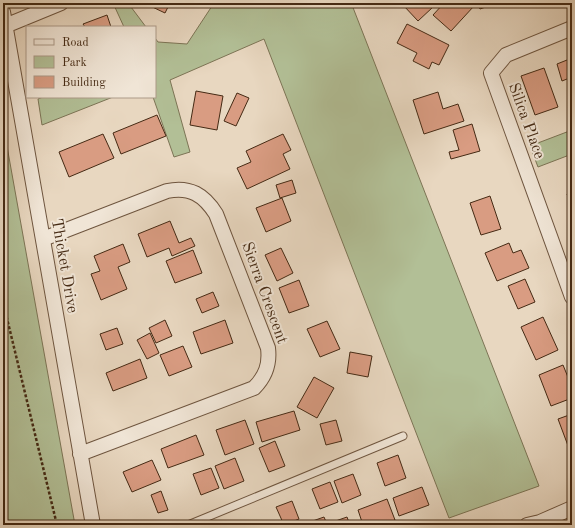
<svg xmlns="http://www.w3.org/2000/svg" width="575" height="528" viewBox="0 0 575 528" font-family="'Old Standard TT',serif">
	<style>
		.green { fill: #b2bf96; stroke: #7c7455 }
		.building { fill: #d99c82; stroke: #452a14 }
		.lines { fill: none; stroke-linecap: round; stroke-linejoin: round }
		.service-casing { stroke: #6e553f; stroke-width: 9 }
		.minor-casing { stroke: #6e553f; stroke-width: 16 }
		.path { stroke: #452a14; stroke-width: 2.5; stroke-dasharray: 3 2; stroke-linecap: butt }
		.service { stroke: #f0e5d6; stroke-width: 7 }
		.minor { stroke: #f0e5d6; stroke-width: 14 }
		.labels { text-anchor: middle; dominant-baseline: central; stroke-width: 4; stroke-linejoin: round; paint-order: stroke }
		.street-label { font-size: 16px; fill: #452a14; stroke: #f0e5d6 }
	</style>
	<rect width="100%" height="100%" fill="#e8d7c0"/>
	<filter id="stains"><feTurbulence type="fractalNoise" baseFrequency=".005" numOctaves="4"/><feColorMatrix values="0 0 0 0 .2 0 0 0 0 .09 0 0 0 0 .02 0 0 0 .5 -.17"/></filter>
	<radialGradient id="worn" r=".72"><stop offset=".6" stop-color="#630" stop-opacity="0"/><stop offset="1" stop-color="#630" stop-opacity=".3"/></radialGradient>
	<path class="green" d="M113 3H128L146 27H124Z
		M214 3H357L352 5 539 486 449 518 264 39 170 80 190 152 174 157 153 97H155V38L158 42 187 44Z
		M43 97H113L42 125 38 99Z
		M3 124 75 525H3Z
		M572 130V154L538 167 530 146Z"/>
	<path class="building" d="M144 3H170L165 13Z
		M406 3H430L433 7 418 21 403 5Z
		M444 3H470L474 6 451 31 433 15Z
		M477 3H497L480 9Z
		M107 15 111 27H85L83 24Z
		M407 24 449 45 439 65 432 62 429 69 413 61 417 53 397 43Z
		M572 58V77L562 81 557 64Z
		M544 68 558 107 535 115 521 76Z
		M196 91 223 96 217 130 190 125Z
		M438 92 443 109 458 104 464 121 424 134 413 100Z
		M237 93 249 98 236 126 224 121Z
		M157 115 166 136 121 154 113 133Z
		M472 124 480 151 451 159 449 152 459 150 453 130Z
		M103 134 114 158 69 177 59 152Z
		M283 134 291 150 283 154 290 169 247 189 237 168 251 162 246 151Z
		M292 180 296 193 280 198 276 185Z
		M572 193V207L567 194Z
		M490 196 501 229 481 235 470 203Z
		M282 198 291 221 266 232 256 208Z
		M170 221 179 243 191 238 195 246 172 256 169 248 147 257 138 234Z
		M509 243 513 253 521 250 529 268 497 281 485 253Z
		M123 244 130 262 118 267 127 289 101 300 91 274 100 271 94 256Z
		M281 248 293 273 277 281 265 255Z
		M193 250 202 273 175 283 166 261Z
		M525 279 535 302 518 309 508 286Z
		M299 280 309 306 289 313 279 288Z
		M213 292 219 306 202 313 196 299Z
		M543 317 558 350 536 360 521 327Z
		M165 320 172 336 156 343 149 328Z
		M225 320 233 343 201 354 193 332Z
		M327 321 340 349 320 357 307 329Z
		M117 328 123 344 106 350 100 334Z
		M150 333 159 353 147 359 137 340Z
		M183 346 192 367 169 376 160 355Z
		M350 352 372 356 368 377 347 373Z
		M140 359 147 378 113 391 106 373Z
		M563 365 572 387V398L551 406 539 375Z
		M314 377 334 388 317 418 297 407Z
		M294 411 300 430 262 442 256 422Z
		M572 414V450L570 451 558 419Z
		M245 420 254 444 225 455 216 430Z
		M336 420 342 441 326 445 320 424Z
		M196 435 204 455 168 468 161 449Z
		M275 441 285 466 269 472 259 448Z
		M398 455 406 478 385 486 377 463Z
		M235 458 244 481 224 489 215 466Z
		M152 460 161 480 132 492 123 472Z
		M211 468 219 488 201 495 193 474Z
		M353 474 361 495 342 503 334 481Z
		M330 482 338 502 320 509 312 489Z
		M422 487 429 505 399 516 393 498Z
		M161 491 168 510 158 513 151 495Z
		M387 499 395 520 381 525H363L358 510Z
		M292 501 299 519 284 525 276 507Z
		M324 517 327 524 347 517 350 525H308L307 523Z
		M226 521 228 525H216Z"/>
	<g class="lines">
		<defs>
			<path id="service" d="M188 525 403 436"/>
			<path id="minor" d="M3 12 93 525
				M5 26 61 3
				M572 28 506 55 491 73 572 297
				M43 239 167 191C190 186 204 195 216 214L268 348C270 364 266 376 254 388L80 454
				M527 525 540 522 572 508"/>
		</defs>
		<use href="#service" class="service-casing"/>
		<use href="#minor" class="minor-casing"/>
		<path class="path" d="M3 302 57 525"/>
		<use href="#service" class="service"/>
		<use href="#minor" class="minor"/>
	</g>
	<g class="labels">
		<g class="street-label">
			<text transform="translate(526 121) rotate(70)">Silica Place</text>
			<text transform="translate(64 266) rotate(80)">Thicket Drive</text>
			<text transform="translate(264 293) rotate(70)">Sierra Crescent</text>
		</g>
	</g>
	<rect width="575" height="528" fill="none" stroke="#e8d7c0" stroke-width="16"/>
	<rect x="4" y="4" width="567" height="520" fill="none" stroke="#452a14" stroke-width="2"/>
	<rect x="8" y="8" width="559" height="512" fill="none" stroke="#452a14"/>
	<rect x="26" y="26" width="130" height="72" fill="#f0e5d6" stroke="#ac9a88"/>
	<rect x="34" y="39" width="20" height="6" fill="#f0e5d6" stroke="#ac9a88"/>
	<text x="62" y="46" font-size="12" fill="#452a14">Road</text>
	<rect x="34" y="56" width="20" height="12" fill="#b2bf96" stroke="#ac9a88"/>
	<text x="62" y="66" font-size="12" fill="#452a14">Park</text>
	<rect x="34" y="76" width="20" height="12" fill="#d99c82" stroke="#ac9a88"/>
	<text x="62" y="86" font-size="12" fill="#452a14">Building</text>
	<rect width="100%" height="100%" filter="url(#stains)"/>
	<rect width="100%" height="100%" fill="url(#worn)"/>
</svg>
